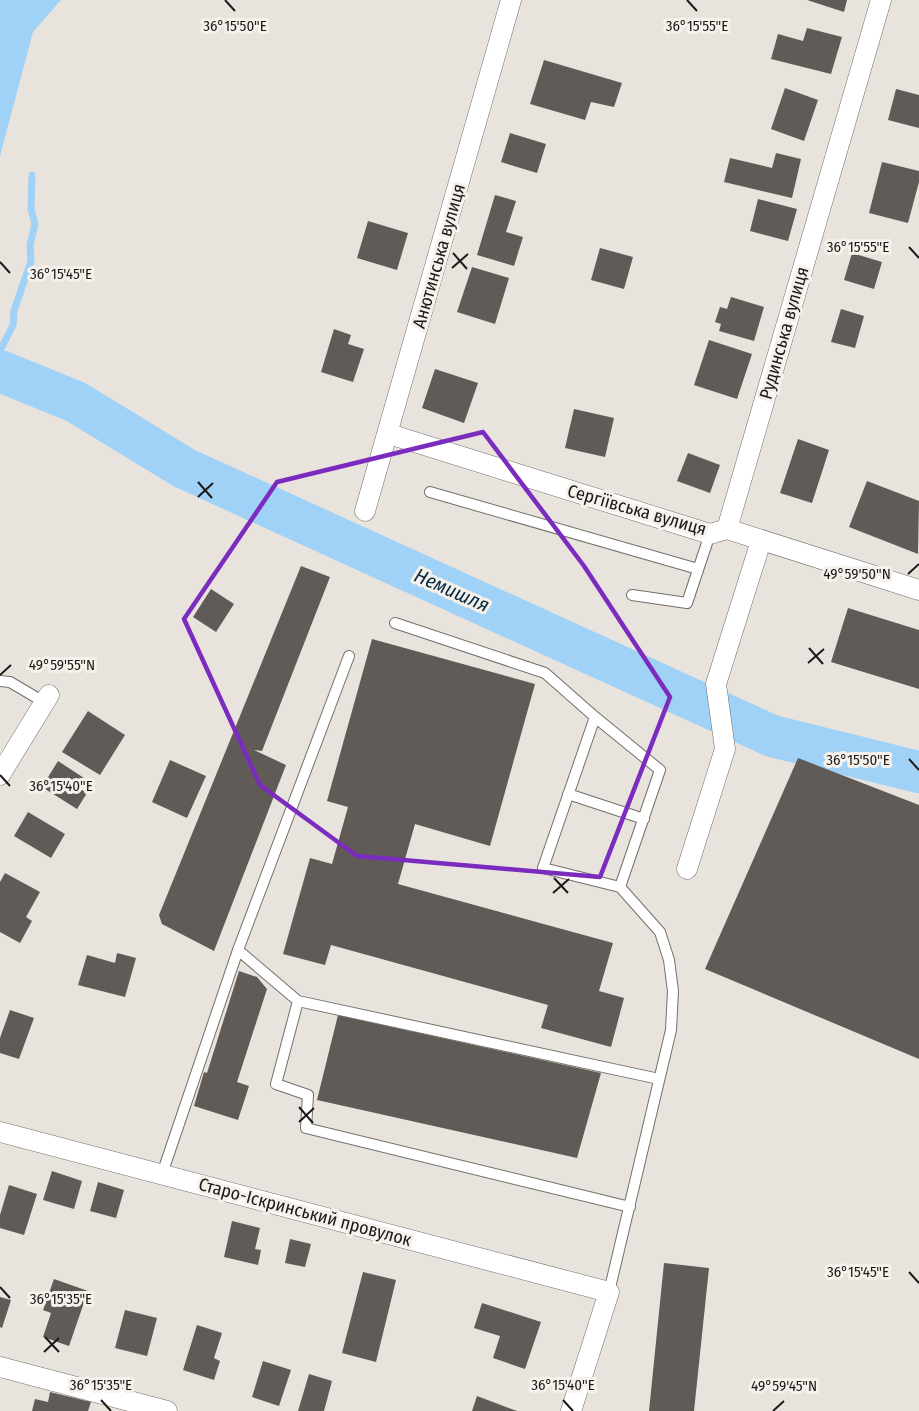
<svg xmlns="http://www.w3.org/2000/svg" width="919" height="1411" viewBox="0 0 919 1411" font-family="'Fira Sans Condensed',sans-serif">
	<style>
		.water { fill: #9fd2f6 }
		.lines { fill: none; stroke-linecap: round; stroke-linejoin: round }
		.stream { stroke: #9fd2f6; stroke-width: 7 }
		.river { stroke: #9fd2f6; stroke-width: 42 }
		.building { fill: #605b56 }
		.service-casing { stroke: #746f6a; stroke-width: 12 }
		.minor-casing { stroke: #746f6a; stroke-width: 21 }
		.service { stroke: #fff; stroke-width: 10 }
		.minor { stroke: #fff; stroke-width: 20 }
		.marked { fill: none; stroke: #7b2cbf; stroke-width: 4.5; stroke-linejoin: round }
		.ticks { fill: none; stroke: #1c1a18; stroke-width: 2 }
		.labels { text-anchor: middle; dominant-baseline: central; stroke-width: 6; stroke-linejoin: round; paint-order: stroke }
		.street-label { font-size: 18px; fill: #1c1a18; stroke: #f7f1eb }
		.water-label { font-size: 20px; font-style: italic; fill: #032d44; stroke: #f7f1eb }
		.ticks-label { font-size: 15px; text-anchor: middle; fill: #1c1a18; stroke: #f7f1eb; stroke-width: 6; stroke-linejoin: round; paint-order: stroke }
	</style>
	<rect width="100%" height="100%" fill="#e9e3de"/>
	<path class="water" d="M0 0H61L33 32 0 156Z"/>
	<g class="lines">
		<path class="stream" d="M0 351 13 325 14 311 31 261 30 245 35 224 31 209 32 175"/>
		<path class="river" d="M0 371 76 402 184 468 772 736 919 772"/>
	</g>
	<path class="building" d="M807 0H847L844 12Z
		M807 28 842 37 831 74 771 59 778 34 803 41Z
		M544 60 622 83 614 107 591 102 585 120 530 104Z
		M785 88 818 100 804 141 771 129Z
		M896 89 919 95V128L888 120Z
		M510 133 546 144 537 173 501 162Z
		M776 153 801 159 792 198 724 182 730 158 772 168Z
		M882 162 919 171V182L908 223 869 213Z
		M495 195 516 201 506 232 523 237 514 266 477 255Z
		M758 199 797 209 788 241 750 231Z
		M368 221 408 233 397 270 357 258Z
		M600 248 633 257 624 289 591 280Z
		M852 253 882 262 874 289 844 280Z
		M472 267 509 278 495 324 457 312Z
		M731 297 764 307 754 341 719 331 721 324 715 322 720 307 727 309Z
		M841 309 864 316 855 348 831 342Z
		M334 329 351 335 348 344 364 349 353 382 321 372Z
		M709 340 752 354 737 399 694 385Z
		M435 369 478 383 464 423 422 408Z
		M574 409 614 418 605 457 565 448Z
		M798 439 829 450 812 503 780 493Z
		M688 453 720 465 710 493 677 481Z
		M867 481 919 501 918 554 849 527Z
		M301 566 330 577 262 751 254 750 286 765 214 951 162 924 159 915Z
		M211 589 234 604 216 632 193 617Z
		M848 608 919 630V689L831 662Z
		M372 639 535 684 490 846 415 824 398 884 613 943 599 991 624 998 611 1047 541 1028 548 1005 331 945 325 965 283 954 310 858 332 864 348 807 327 801Z
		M88 711 125 735 100 775 62 752Z
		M798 758 919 805V1059L705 969Z
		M170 760 206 776 187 818 152 802Z
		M58 761 84 778 78 788 87 793 77 809 42 787Z
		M28 812 65 834 51 858 14 836Z
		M5 873 40 892 26 917 32 921 20 943 0 932V882Z
		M117 953 136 958 125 997 78 985 87 955 115 963Z
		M239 971 257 977 267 989 237 1082 249 1086 238 1120 194 1106 204 1072 207 1073Z
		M10 1010 34 1018 19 1059 0 1053V1038Z
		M338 1015 601 1073 577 1158 317 1100Z
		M52 1171 82 1181 74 1209 43 1200Z
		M98 1182 124 1190 116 1218 90 1211Z
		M9 1185 37 1194 24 1235 0 1228V1215Z
		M232 1221 260 1228 255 1249 261 1250 258 1265 224 1257Z
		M290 1239 311 1244 305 1267 285 1263Z
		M664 1263 709 1268 694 1411H649Z
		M363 1272 396 1280 376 1362 342 1353Z
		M54 1279 88 1291 69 1346 43 1337 51 1313 43 1310Z
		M0 1297 11 1300 2 1328 0 1327Z
		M482 1303 541 1322 525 1369 493 1358 500 1336 474 1328Z
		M125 1310 157 1318 147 1356 115 1348Z
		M197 1325 222 1333 214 1358 220 1361 214 1380 183 1370Z
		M263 1361 291 1370 279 1406 252 1397Z
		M309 1374 332 1381 324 1411H298Z
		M50 1392 91 1402 88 1411H32L35 1399 48 1402Z
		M477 1396 517 1411H472Z"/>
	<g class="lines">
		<defs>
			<path id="service" d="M430 492 698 569
				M632 595 687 603 710 534
				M395 623 545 673 595 717 543 868 620 887 660 932 669 960 673 991 671 1030 609 1292
				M0 681 10 682 44 702
				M595 717 660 770 620 887
				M568 794 644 819
				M238 950 298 1001 659 1079
				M298 1001 276 1084 308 1095 306 1128 630 1207
				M162 1174 238 950 349 656"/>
			<path id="minor" d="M389 434 710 534 727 529 919 590
				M365 511 511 0
				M727 529 881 0
				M0 775 49 695
				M687 869 725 749 716 684 761 541
				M0 1132 609 1292 571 1411
				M0 1367 167 1411"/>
		</defs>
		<use href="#service" class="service-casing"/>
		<use href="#minor" class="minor-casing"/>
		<use href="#service" class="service"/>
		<use href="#minor" class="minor"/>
	</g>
	<path class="marked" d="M483 432 584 566 670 697 600 877 357 856 260 785 184 619 277 482Z"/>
	<path class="ticks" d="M225 0 235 11M687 0 697 11M909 247 919 258M453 253 467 269M0 262 10 273M452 268 468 254M198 482 212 498M198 497 213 483M908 574 919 564M809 648 823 664M808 663 824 649M0 675 11 665M909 759 919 770M0 775 10 786M554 878 568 893M553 893 569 879M299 1107 313 1123M299 1122 314 1108M909 1272 919 1283M0 1287 10 1298M45 1337 59 1352M44 1352 59 1338M101 1400 111 1411M563 1400 573 1411M773 1411 784 1401"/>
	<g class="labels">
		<g class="street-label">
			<text transform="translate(439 256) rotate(-74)">Анютинська вулиця</text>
			<text transform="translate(784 333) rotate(-74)">Рудинська вулиця</text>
			<text transform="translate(637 510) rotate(16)">Сергіївська вулиця</text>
			<text transform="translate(305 1212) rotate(15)">Старо-Іскринський провулок</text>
		</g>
		<g class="water-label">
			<text transform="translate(452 590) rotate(24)">Немишля</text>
		</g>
	</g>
	<g class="ticks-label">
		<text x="235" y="31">36°15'50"E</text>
		<text x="697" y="31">36°15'55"E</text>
		<text x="858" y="252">36°15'55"E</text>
		<text x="61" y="279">36°15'45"E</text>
		<text x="857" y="579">49°59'50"N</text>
		<text x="62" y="670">49°59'55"N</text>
		<text x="858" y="765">36°15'50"E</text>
		<text x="61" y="791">36°15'40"E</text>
		<text x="858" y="1277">36°15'45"E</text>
		<text x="61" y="1304">36°15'35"E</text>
		<text x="101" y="1390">36°15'35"E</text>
		<text x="563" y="1390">36°15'40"E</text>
		<text x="784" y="1391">49°59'45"N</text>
	</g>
</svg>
